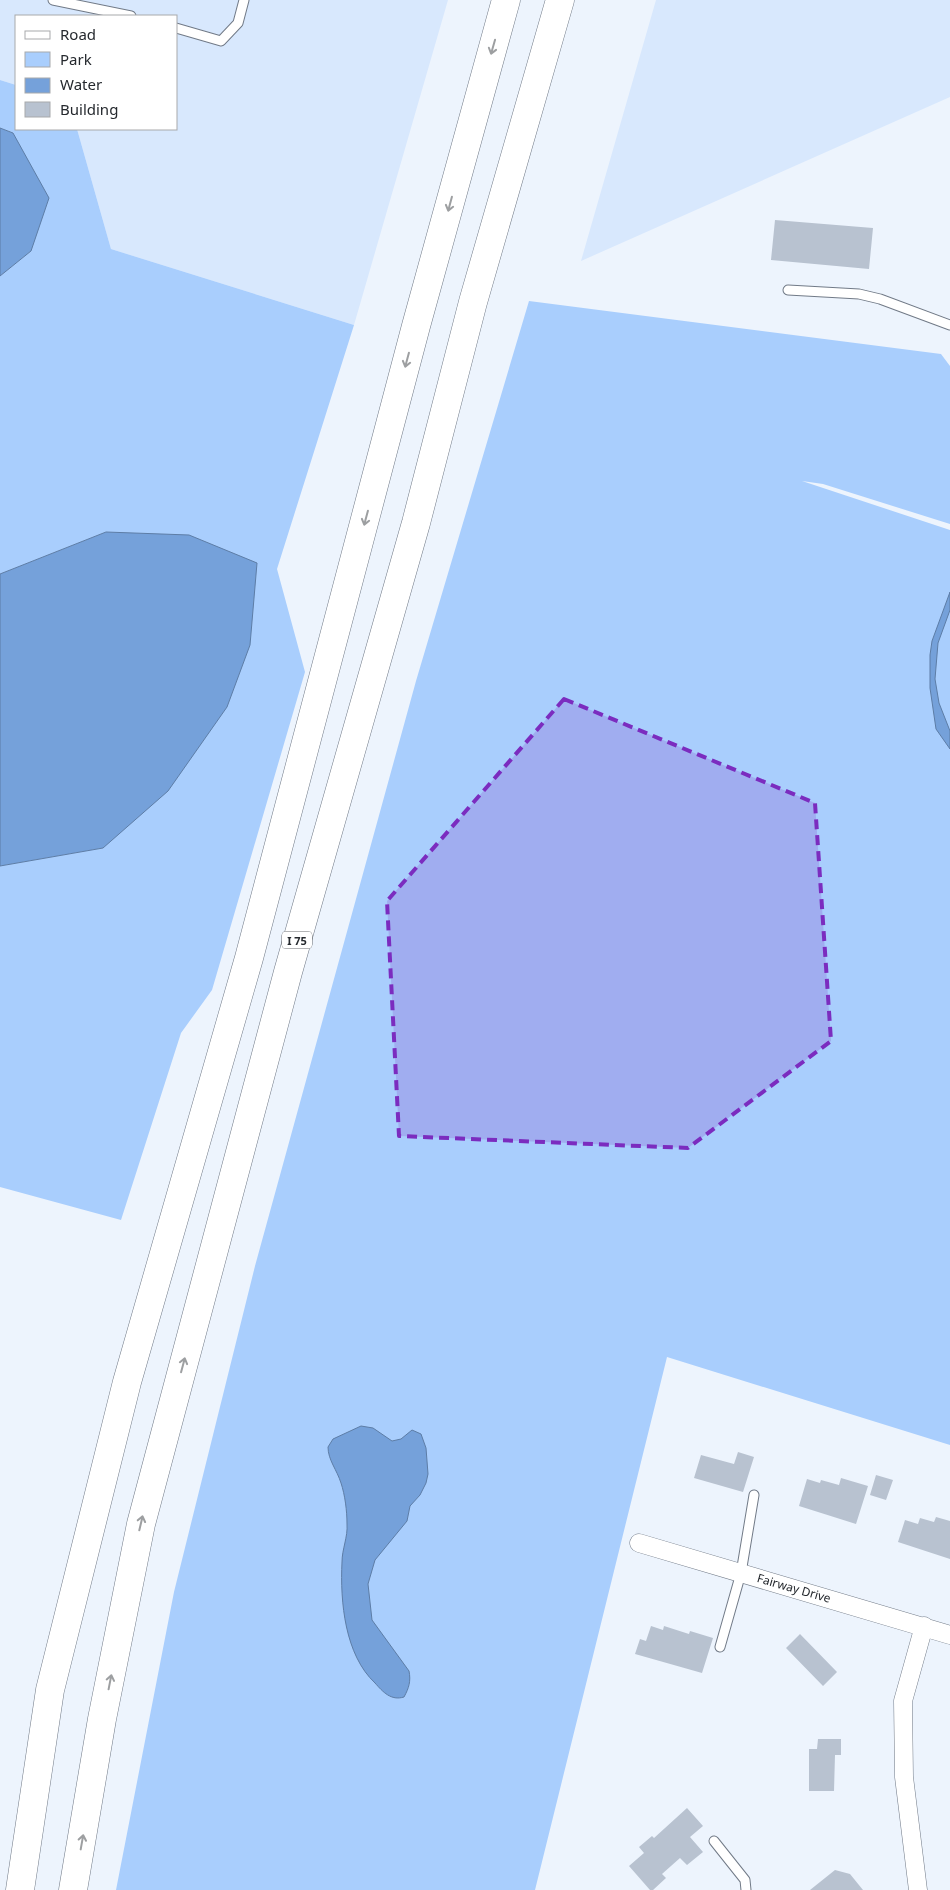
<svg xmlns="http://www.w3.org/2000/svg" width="950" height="1890" viewBox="0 0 950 1890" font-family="'Noto Sans',sans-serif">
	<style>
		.built { fill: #d8e8fd }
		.green { fill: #a9cefd }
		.water { fill: #75a1da; stroke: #5d7da6 }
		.building { fill: #b8c2d0 }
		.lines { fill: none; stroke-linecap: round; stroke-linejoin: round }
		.lane-casing { stroke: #717a87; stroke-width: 11 }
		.street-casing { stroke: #717a87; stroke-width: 19 }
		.highway-casing { stroke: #717a87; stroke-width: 29 }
		.lane { stroke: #fff; stroke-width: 9 }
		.street { stroke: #fff; stroke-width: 18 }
		.highway { stroke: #fff; stroke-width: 28 }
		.oneway { stroke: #9d9fa1 }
		.marked { fill: #7b2cbf; fill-opacity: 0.2; stroke: #7b2cbf; stroke-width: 4; stroke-dasharray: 10 6; stroke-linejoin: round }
		.labels { text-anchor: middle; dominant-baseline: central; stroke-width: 4; stroke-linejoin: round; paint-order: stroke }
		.shield { fill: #fff; stroke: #66696d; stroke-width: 1 }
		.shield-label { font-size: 11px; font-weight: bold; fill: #25292e }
		.street-label { font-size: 12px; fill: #25292e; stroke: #fff }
	</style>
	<rect width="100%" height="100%" fill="#edf4fd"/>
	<path class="built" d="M0 0H448L354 325 111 249 77 129H176V16H16V85L0 80Z
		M656 0H950V97L581 261Z"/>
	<path class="green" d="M0 80 16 85V129H77L111 249 354 325 277 569 305 672 212 990 181 1033 121 1220 0 1187V866L103 848 106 532 0 574V276L31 251 13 133 0 128Z
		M529 301 941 354 950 366V524L823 484 802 481 950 530V1445L667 1357 535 1890H116L174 1592 255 1266 416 681Z"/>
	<path class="water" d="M0 128 13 133 49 198 31 251 0 276Z
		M106 532 189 535 257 563 250 645 227 707 168 791 103 848 0 866V574Z
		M950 592V610L938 643 935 679 939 703 950 731V749L936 729 930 688V655L932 641Z
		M361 1426 373 1428 392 1441 401 1439 412 1430 421 1434 426 1448 428 1474 426 1483 420 1495 410 1506 407 1521 375 1560 368 1584 372 1620 409 1671C411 1681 409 1688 404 1697 391 1701 383 1692 375 1683 345 1655 340 1602 342 1562 342 1549 348 1537 347 1524 347 1511 345 1495 341 1483 337 1470 328 1460 328 1447L333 1439Z"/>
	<path class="building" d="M775 220 873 228 869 269 771 260Z
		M738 1452 754 1457 743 1492 694 1478 701 1455 734 1464Z
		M876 1475 893 1480 886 1500 870 1495Z
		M841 1478 868 1486 856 1524 799 1506 807 1479 820 1483 821 1480 839 1485Z
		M936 1517 950 1521V1559L898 1542 905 1520 918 1524 920 1518 934 1522Z
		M651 1626 663 1630 664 1626 689 1634 690 1631 713 1638 702 1673 635 1654 640 1639 646 1641Z
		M800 1634 837 1672 823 1686 786 1648Z
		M818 1739H841V1755H835L834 1791H809V1749H817Z
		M687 1808 703 1826 690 1837 703 1852 687 1865 680 1858 662 1874 666 1878 653 1890H650L629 1866 644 1853 639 1847 652 1836 654 1838Z
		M835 1870 850 1874 863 1890H810Z"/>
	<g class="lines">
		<defs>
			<path id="lane" d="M53 0 131 16
				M176 28 221 41 238 23 244 0
				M788 290 859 294 880 299 950 325
				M720 1647 741 1573 754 1495
				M714 1841 745 1880 746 1890"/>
			<path id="street" d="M639 1543 950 1635
				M918 1890 904 1777 903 1701 924 1626"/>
			<path id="highway" d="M20 1890 50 1690 127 1382 249 958 416 326 506 0
				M73 1890 102 1719 141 1524 288 972 416 523 473 302 560 0"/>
		</defs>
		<use href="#lane" class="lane-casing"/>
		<use href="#street" class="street-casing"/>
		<use href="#highway" class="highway-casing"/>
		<use href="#lane" class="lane"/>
		<use href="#street" class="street"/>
		<use href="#highway" class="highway"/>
	</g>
	<defs><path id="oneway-shaft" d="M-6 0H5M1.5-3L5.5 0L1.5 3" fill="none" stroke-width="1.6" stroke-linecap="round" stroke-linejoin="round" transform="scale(1.25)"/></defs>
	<g class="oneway">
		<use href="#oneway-shaft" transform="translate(493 47) rotate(106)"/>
		<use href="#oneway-shaft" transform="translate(450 204) rotate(105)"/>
		<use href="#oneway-shaft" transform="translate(407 360) rotate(105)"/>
		<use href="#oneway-shaft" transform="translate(366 518) rotate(105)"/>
		<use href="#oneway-shaft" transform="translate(183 1365) rotate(-75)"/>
		<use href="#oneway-shaft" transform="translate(141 1523) rotate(-77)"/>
		<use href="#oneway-shaft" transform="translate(110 1682) rotate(-79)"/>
		<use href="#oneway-shaft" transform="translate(82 1842) rotate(-80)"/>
	</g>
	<path class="marked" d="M564 699 815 803 831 1041 688 1148 399 1136 387 901Z"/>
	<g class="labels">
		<rect class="shield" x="282" y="931.5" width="30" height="17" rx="4"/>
		<g class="shield-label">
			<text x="297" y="940">I 75</text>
		</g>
		<g class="street-label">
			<text transform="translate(794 1588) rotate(16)">Fairway Drive</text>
		</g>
	</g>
	<rect x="15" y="15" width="162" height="115" fill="#ffffff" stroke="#a8a9ab"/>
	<rect x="25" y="31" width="25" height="8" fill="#ffffff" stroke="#a8a9ab"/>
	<text x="60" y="40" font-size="15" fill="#25292e">Road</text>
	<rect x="25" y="52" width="25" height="15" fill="#a9cefd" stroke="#a8a9ab"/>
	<text x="60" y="65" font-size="15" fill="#25292e">Park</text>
	<rect x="25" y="78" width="25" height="15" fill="#75a1da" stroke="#a8a9ab"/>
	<text x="60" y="90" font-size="15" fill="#25292e">Water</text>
	<rect x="25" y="102" width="25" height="15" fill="#b8c2d0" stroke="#a8a9ab"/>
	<text x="60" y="115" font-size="15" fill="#25292e">Building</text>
</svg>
